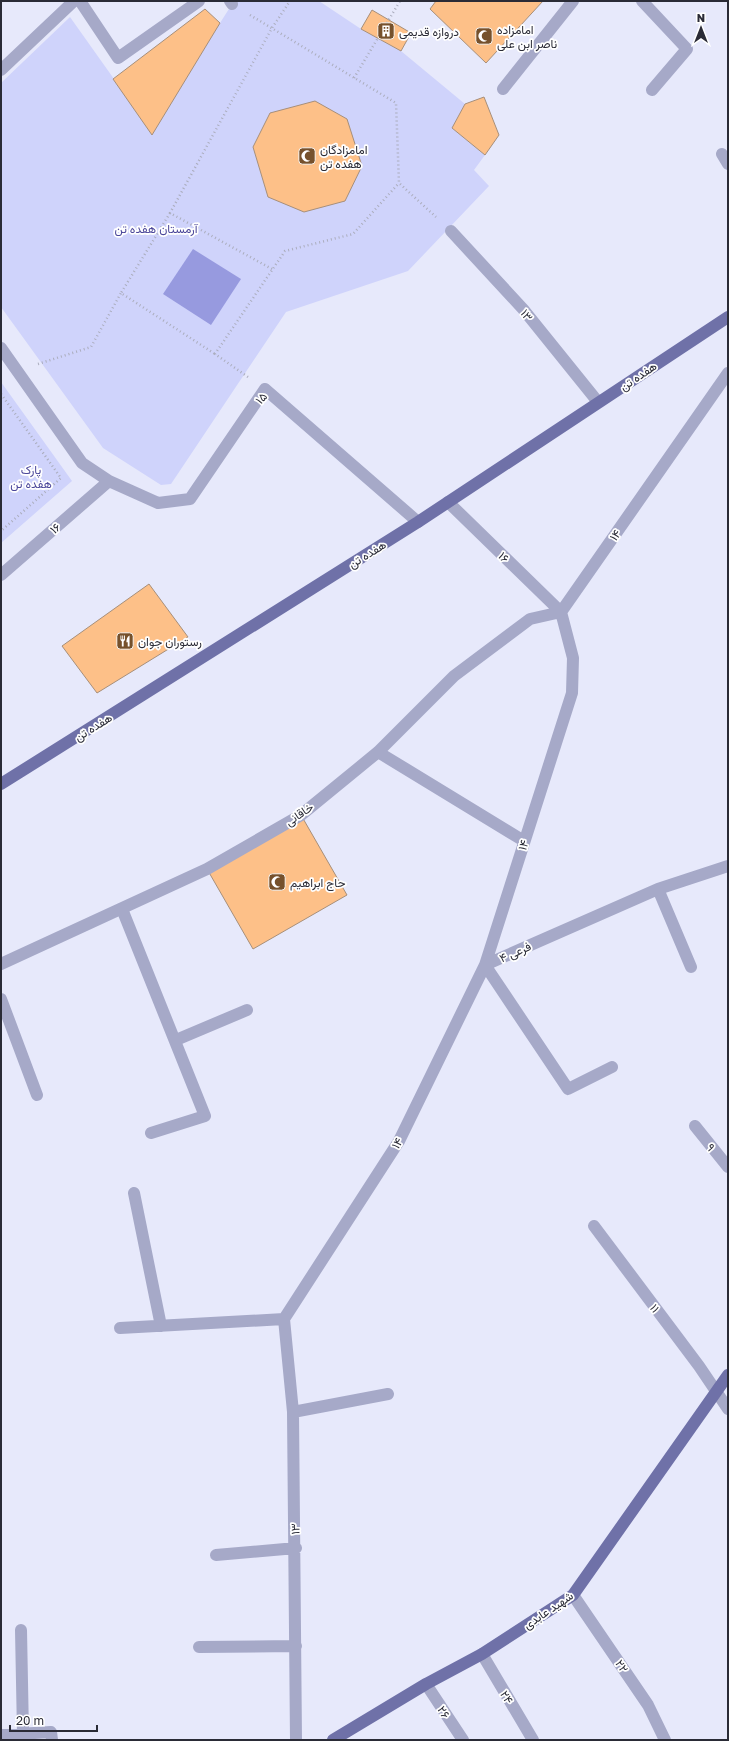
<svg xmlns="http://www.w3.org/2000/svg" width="729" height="1741" viewBox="0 0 729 1741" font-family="'Golos Text',Vazirmatn,sans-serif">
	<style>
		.green { fill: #cfd3fb }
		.water { fill: #979adf }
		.building { fill: #fdc088; stroke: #a78f7a }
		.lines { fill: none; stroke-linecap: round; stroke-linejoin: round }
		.path { stroke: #abadbd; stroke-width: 2.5; stroke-dasharray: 1 3; stroke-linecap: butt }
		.minor { stroke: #a6a9c8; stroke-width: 12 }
		.major { stroke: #6f71a8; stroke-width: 12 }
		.labels { text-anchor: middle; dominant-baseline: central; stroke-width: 3.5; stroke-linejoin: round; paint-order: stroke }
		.poi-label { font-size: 12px; fill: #2a2b36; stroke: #fff; text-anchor: start }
		.park-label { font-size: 12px; fill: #4b479a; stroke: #fff }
		.street-label { font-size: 12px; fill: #2a2b36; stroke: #fff }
	</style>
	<rect width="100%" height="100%" fill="#e7e9fb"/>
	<path class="green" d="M234 1H319L361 29 401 51 465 104 452 128 485 155 474 170 489 186 408 271 286 312 171 484 161 485 103 448 1 307V83L70 17 114 79 220 23Z
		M1 382 72 481 1 543Z"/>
	<path class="water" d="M193 249 241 279 211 325 163 294Z"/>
	<path class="building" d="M436 1H543L486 63 430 9Z
		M205 9 220 23 152 135 113 79Z
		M372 10 411 33 401 51 361 29Z
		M484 97 499 135 485 155 452 128 465 104Z
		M315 101 347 119 362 166 345 201 304 212 268 197 253 147 270 113Z
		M149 584 188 637 97 693 62 646Z
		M301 815 347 895 253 949 207 869Z"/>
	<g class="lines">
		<path class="path" d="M250 15 396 103 399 183 436 217
			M354 78 400 1
			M170 213 121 293 215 354
			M272 269 170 213 272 28 290 1
			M38 364 91 347 121 293
			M248 377 215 354 285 251 353 234 399 183
			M1 394 61 478 1 531"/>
		<path class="minor" d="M80 1 118 58 199 1
			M230 1 232 4
			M642 1 687 49 652 90
			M1 70 74 1
			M503 89 573 1
			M722 154 728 164
			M451 231 523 309 598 402
			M1 348 82 463 109 481 158 503 190 499 265 389 418 522
			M448 502 561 612
			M1 575 109 481
			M378 752 524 841
			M658 889 691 967
			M122 909 205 1116 151 1133
			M1 964 207 869 301 815 378 752 454 676 530 619 561 612
			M1 999 37 1095
			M176 1040 247 1010
			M612 1067 568 1089 485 965 658 889 728 866
			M695 1126 728 1167
			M134 1193 161 1326
			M594 1226 699 1366 728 1409
			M284 1319 399 1141 485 965 572 693 573 658 561 612 728 373
			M284 1319 293 1412 296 1740
			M120 1328 284 1319
			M293 1412 388 1394
			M216 1555 296 1548
			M573 1595 648 1705 665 1740
			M21 1630 23 1734
			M199 1647 296 1646
			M482 1654 533 1740
			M426 1684 463 1740
			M1 1735 51 1732 52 1740"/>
		<path class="major" d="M1 784 418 522 728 317
			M333 1740 426 1684 482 1654 573 1595 728 1375"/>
	</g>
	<defs>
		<symbol id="building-square" viewBox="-11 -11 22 22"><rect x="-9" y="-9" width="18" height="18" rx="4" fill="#76512c" stroke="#fff"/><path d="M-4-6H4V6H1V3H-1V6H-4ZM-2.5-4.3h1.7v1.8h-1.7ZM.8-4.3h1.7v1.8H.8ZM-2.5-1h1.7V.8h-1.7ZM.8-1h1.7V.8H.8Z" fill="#fff"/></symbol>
		<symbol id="mosque-square" viewBox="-11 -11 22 22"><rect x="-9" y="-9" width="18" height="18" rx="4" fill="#76512c" stroke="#fff"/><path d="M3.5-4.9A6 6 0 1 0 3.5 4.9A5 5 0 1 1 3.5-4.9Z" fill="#fff"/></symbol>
		<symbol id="restaurant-square" viewBox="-11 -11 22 22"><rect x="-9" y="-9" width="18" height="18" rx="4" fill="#76512c" stroke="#fff"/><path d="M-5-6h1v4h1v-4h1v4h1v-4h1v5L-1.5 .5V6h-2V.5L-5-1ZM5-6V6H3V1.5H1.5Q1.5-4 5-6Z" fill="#fff"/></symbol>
	</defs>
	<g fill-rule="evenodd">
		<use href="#building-square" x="376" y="21" width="20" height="20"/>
		<use href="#mosque-square" x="474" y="26" width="20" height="20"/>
		<use href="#mosque-square" x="297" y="146" width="20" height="20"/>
		<use href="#restaurant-square" x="115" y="631" width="20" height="20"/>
		<use href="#mosque-square" x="267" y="872" width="20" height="20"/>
	</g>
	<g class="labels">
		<g class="poi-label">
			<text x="497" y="29">امامزاده<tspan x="497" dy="14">ناصر ابن علی</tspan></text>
			<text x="399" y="31">دروازه قدیمی</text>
			<text x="320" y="149">امامزادگان<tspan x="320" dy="14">هفده تن</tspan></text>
			<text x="138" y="641">رستوران جوان</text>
			<text x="290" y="882">حاج ابراهیم</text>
		</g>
		<g class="park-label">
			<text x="156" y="228">آرمستان هفده تن</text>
			<text x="31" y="469">پارک<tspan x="31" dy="14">هفده تن</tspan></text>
		</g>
		<g class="street-label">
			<text transform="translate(527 315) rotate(50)">۱۳</text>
			<text transform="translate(638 376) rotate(-34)">هفده تن</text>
			<text transform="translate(261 398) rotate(-48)">۱۵</text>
			<text transform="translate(55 528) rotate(-41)">۱۶</text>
			<text transform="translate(615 535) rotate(-55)">۱۴</text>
			<text transform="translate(367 554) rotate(-32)">هفده تن</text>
			<text transform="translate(504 557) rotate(44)">۱۶</text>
			<text transform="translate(93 727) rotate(-32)">هفده تن</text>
			<text transform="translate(299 814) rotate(-34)">خاقانی</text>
			<text transform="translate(523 845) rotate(-72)">۱۴</text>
			<text transform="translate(515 952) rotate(-24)">فرعی ۴</text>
			<text transform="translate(397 1143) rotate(-60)">۱۴</text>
			<text transform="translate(711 1147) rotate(50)">۹</text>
			<text transform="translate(655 1308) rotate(53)">۱۱</text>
			<text transform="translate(295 1529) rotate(-91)">۱۳</text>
			<text transform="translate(548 1610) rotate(-34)">شهید عابدی</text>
			<text transform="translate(622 1666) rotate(56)">۲۲</text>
			<text transform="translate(507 1697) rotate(59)">۲۴</text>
			<text transform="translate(444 1712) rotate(57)">۲۶</text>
		</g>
	</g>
	<rect width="729" height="1741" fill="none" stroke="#2a2b36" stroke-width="4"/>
	<g transform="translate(701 28)" stroke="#ffffff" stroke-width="3" paint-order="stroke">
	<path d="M0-3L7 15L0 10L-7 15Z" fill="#2a2b36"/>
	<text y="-6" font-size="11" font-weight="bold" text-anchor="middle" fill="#2a2b36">N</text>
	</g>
	<path d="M10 1725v6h87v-6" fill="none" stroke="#2a2b36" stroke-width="2"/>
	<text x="16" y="1725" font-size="12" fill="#2a2b36" stroke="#ffffff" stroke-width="3" paint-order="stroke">20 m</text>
</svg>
